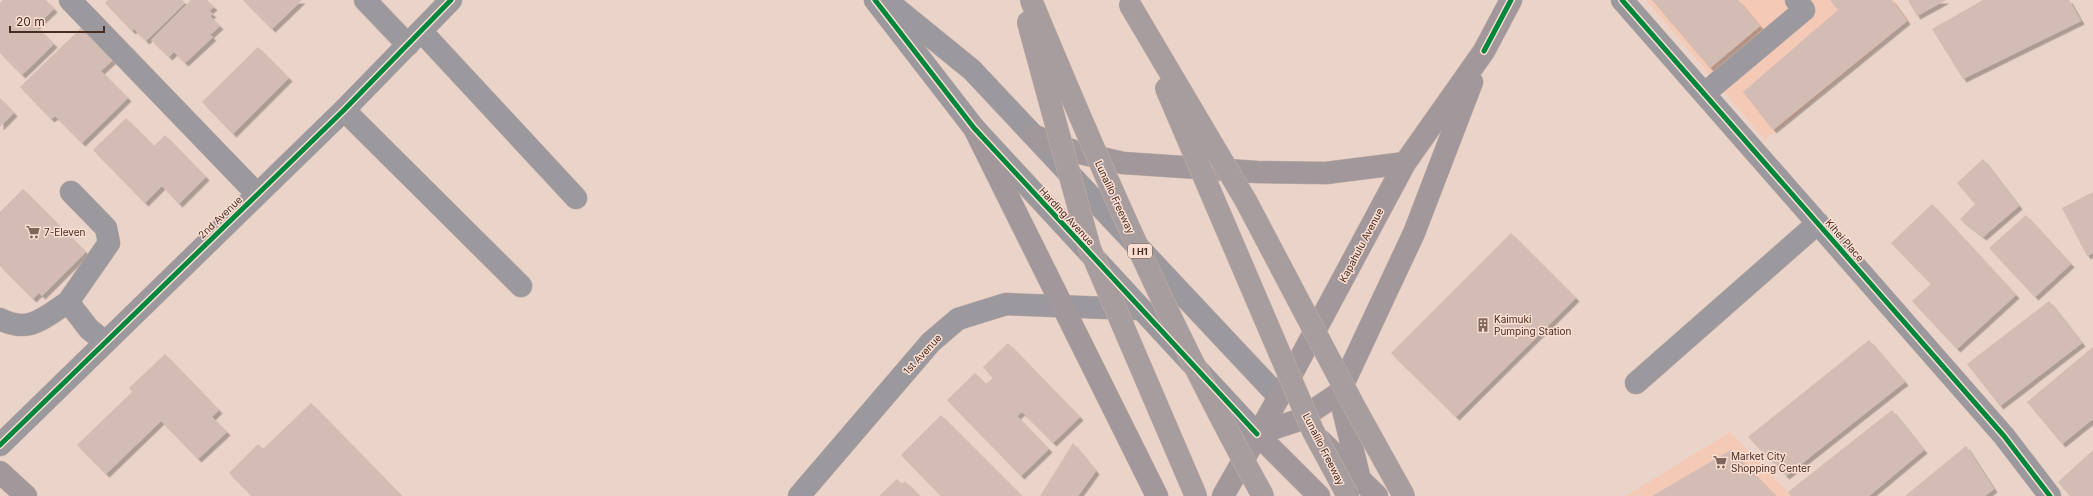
<svg xmlns="http://www.w3.org/2000/svg" width="2093" height="496" viewBox="0 0 2093 496" font-family="Inter,sans-serif">
	<style>
		.built { fill: #f4c9b6 }
		.building { fill: #d2bcb3; filter: url(#shadow) }
		.lines { fill: none; stroke-linecap: round; stroke-linejoin: round }
		.minor-casing { stroke: #c4afa6; stroke-width: 23 }
		.major-casing { stroke: #c4afa6; stroke-width: 23 }
		.minor { stroke: #9b989e; stroke-width: 22 }
		.major { stroke: #a2989c; stroke-width: 22 }
		.highway-bridge-casing { stroke: #c4afa6; stroke-width: 23; stroke-linecap: butt }
		.highway-bridge { stroke: #a89d9e; stroke-width: 22 }
		.cycleway-casing { stroke: #faded2; stroke-width: 8 }
		.cycleway { stroke: #00873e; stroke-width: 5 }
		.labels { text-anchor: middle; dominant-baseline: central; stroke-width: 3; stroke-linejoin: round; paint-order: stroke }
		.shield { fill: #faded2; stroke: #7d6256; stroke-width: 1 }
		.shield-label { font-size: 9px; font-weight: bold; fill: #472d21 }
		.street-label { font-size: 10px; fill: #472d21; stroke: #faded2 }
		.poi-label { font-size: 10px; fill: #472d21; stroke: #faded2; text-anchor: start }
	</style>
	<defs>
		<filter id="shadow"><feDropShadow dx="3.5" dy="3.5" stdDeviation="0" flood-color="#0004"/></filter>
	</defs>
	<rect width="100%" height="100%" fill="#ead3c9"/>
	<path class="built" d="M1646 0H1894L1909 20 1765 140Z
		M1730 432 1791 496H1626Z"/>
	<path class="building" d="M3 0H46L54 9 36 26 54 44 22 75 0 53V3Z
		M108 0H182L185 3 146 41 134 29 132 31 105 3Z
		M191 0H207L214 7 209 11 213 14 210 16 220 26 210 35 213 37 185 63 174 52 169 57 151 40Z
		M243 0H302L272 29Z
		M1652 0H1738L1760 26 1710 68Z
		M1830 0H1892L1907 21 1773 130 1743 92 1838 10Z
		M1908 0H1946L1917 16Z
		M1983 0H2069L2081 21 1963 79 1932 29Z
		M83 26 115 58 101 71 128 98 82 143 55 116 51 119 20 87Z
		M258 47 289 78 233 134 202 102Z
		M0 98 14 113 0 127Z
		M126 118 154 146 165 135 206 177 179 204 162 186 145 203 93 150Z
		M1983 159 2019 206 1983 237 1960 219 1975 204 1957 183Z
		M23 189 86 252 42 296 39 293 33 299 0 266V212Z
		M2093 192V253L2087 256 2062 208Z
		M1932 204 2016 295 1957 349 1912 301 1931 284 1891 243Z
		M2026 215 2071 264 2035 297 1989 248Z
		M1511 233 1576 298 1456 417 1391 353Z
		M2049 301 2082 343 2000 406 1967 364Z
		M1869 340 1905 382 1786 476 1748 437Z
		M1008 343 1080 417 1053 443 1022 412 1017 416 1049 449 1021 476 947 400 975 373 986 384 993 378 983 367Z
		M2093 347V419L2062 444 2027 402Z
		M165 354 219 410 212 417 227 432 198 459 161 421 106 474 77 445 132 392 129 388Z
		M311 403 402 496H252L229 473 258 444 263 449Z
		M1892 410 1924 450 1869 496H1791L1788 492Z
		M941 415 1022 496H941L901 455Z
		M1073 443 1096 471 1078 496H1040Z
		M1966 446 1994 489 1985 496H1905Z
		M1731 450 1776 496H1652Z
		M2093 450V496H2070L2058 482Z
		M897 479 902 484 905 481 920 496H879Z"/>
	<g class="lines">
		<defs>
			<path id="minor" d="M70 0 257 194
				M365 0 408 45
				M875 0 974 128 1257 434
				M886 0 972 70 1279 397
				M1622 0 2004 436 2050 496
				M421 31 576 198
				M1705 93 1804 10 1796 0
				M344 110 521 286
				M71 192 106 228 109 243 68 302 89 329 105 342
				M0 319C29 334 44 318 68 302
				M1636 383 1818 223
				M0 445 344 110 451 0
				M799 496 931 342 958 319 1006 304 1134 309"/>
			<path id="major" d="M974 128 1157 496
				M1035 136 1076 152 1123 163 1257 172 1326 173 1405 163
				M1339 393 1360 480
				M1257 434 1299 420 1339 393 1414 233 1472 82
				M1257 434 1319 496
				M1321 441 1377 496
				M0 472 26 496
				M1223 496 1288 381 1405 163 1484 51 1511 0"/>
		</defs>
		<use href="#minor" class="minor-casing"/>
		<use href="#major" class="major-casing"/>
		<use href="#minor" class="minor"/>
		<use href="#major" class="major"/>
		<defs>
			<path id="highway-bridge" d="M1031 0C1101 169 1174 336 1263 496
				M1130 5 1246 201 1354 406 1404 496
				M1028 22 1090 249 1196 496
				M1166 88 1313 431 1348 496"/>
		</defs>
		<use href="#highway-bridge" class="highway-bridge-casing"/>
		<use href="#highway-bridge" class="highway-bridge"/>
		<defs>
			<path id="cycleway" d="M875 0 974 128 1257 434
				M1622 0 2004 436 2050 496
				M1484 51 1511 0
				M0 445 344 110 451 0"/>
		</defs>
		<use href="#cycleway" class="cycleway-casing"/>
		<use href="#cycleway" class="cycleway"/>
	</g>
	<defs>
		<symbol id="supermarket-bare" viewBox="-9 -9 18 18"><path d="M-6-5.5h2.5l.6 2H6L4.5 2H-2.5L-4.4-4H-6ZM-1.5 3.2a1.3 1.3 0 1 0 .1 0ZM3 3.2a1.3 1.3 0 1 0 .1 0Z" fill="#80675c" stroke="#faded2" stroke-width="2.5" paint-order="stroke"/></symbol>
		<symbol id="building-bare" viewBox="-9 -9 18 18"><path d="M-4-6H4V6H1V3H-1V6H-4ZM-2.5-4.3h1.7v1.8h-1.7ZM.8-4.3h1.7v1.8H.8ZM-2.5-1h1.7V.8h-1.7ZM.8-1h1.7V.8H.8Z" fill="#80675c" stroke="#faded2" stroke-width="2.5" paint-order="stroke"/></symbol>
	</defs>
	<g fill-rule="evenodd">
		<use href="#supermarket-bare" x="23" y="222" width="20" height="20"/>
		<use href="#building-bare" x="1473" y="315" width="20" height="20"/>
		<use href="#supermarket-bare" x="1710" y="452" width="20" height="20"/>
	</g>
	<g class="labels">
		<rect class="shield" x="1128" y="244" width="24" height="14" rx="3"/>
		<g class="shield-label">
			<text x="1140" y="251">I H1</text>
		</g>
		<g class="street-label">
			<text transform="translate(1115 197) rotate(65)">Lunalilo Freeway</text>
			<text transform="translate(1067 216) rotate(47)">Harding Avenue</text>
			<text transform="translate(220 217) rotate(-44)">2nd Avenue</text>
			<text transform="translate(1845 240) rotate(49)">Kihei Place</text>
			<text transform="translate(1361 245) rotate(-62)">Kapahulu Avenue</text>
			<text transform="translate(922 354) rotate(-47)">1st Avenue</text>
			<text transform="translate(1324 449) rotate(63)">Lunalilo Freeway</text>
		</g>
		<g class="poi-label">
			<text x="44" y="232">7-Eleven</text>
			<text x="1494" y="319">Kaimuki<tspan x="1494" dy="12">Pumping Station</tspan></text>
			<text x="1731" y="456">Market City<tspan x="1731" dy="12">Shopping Center</tspan></text>
		</g>
	</g>
	<path d="M10 26v6h94v-6" fill="none" stroke="#472d21" stroke-width="2"/>
	<text x="16" y="26" font-size="12" fill="#472d21" stroke="#faded2" stroke-width="3" paint-order="stroke">20 m</text>
</svg>
